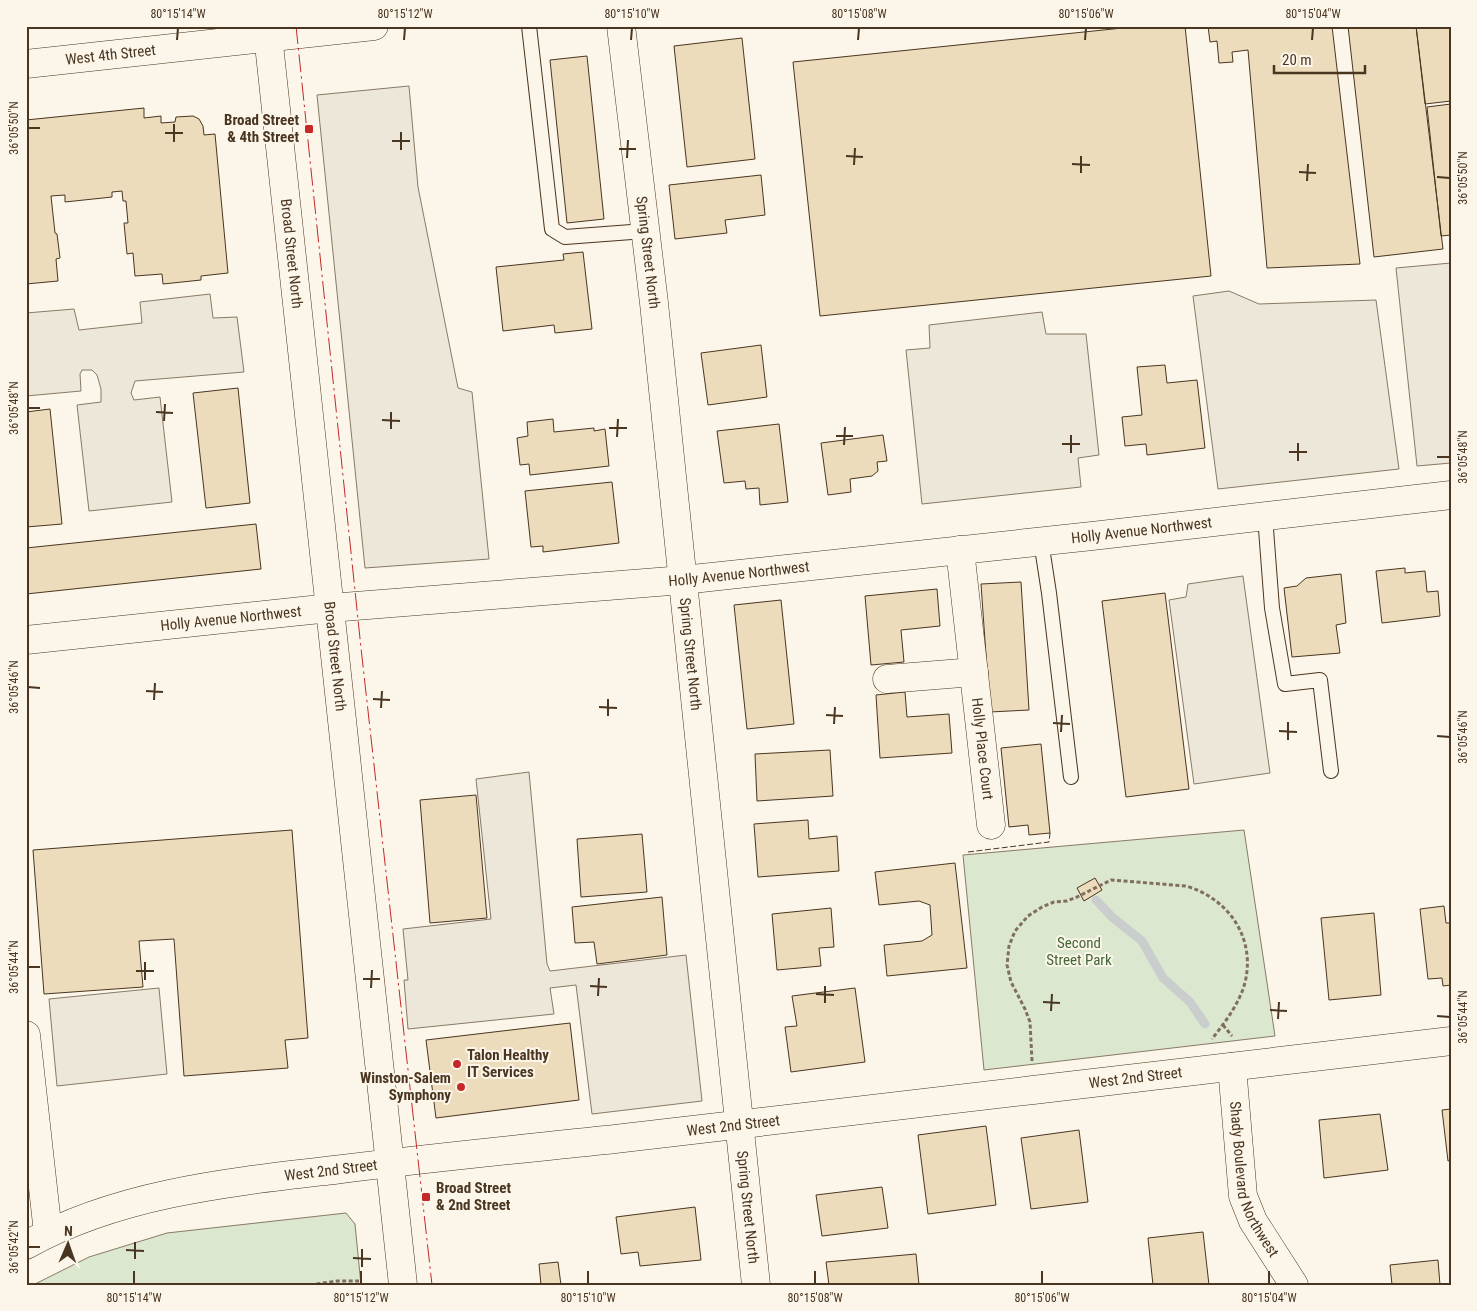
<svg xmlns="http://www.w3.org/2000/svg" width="1477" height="1311" viewBox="0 0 1477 1311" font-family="'Roboto Condensed',sans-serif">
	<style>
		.green { fill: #dce7d0; stroke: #887966 }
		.parking { fill: #ede7d9; stroke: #887966 }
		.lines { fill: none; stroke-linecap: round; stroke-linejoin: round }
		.stream { stroke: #c9cecd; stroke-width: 9 }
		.building { fill: #ecdcbc; stroke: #4a3520 }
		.lane-casing { stroke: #4a3520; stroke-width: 16 }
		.street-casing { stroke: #4a3520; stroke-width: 29 }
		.secondary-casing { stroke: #4a3520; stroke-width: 29 }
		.primary-casing { stroke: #4a3520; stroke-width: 29 }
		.path { stroke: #7f6f5c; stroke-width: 3; stroke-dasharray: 4 2.5; stroke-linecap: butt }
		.lane { stroke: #fbf6e9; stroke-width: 14 }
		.street { stroke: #fbf6e9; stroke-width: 28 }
		.secondary { stroke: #fbf6e9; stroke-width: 28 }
		.primary { stroke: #fbf6e9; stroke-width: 28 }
		.fence { stroke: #4a3520; stroke-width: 1; stroke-dasharray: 6 2.5; stroke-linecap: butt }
		.power { stroke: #c62828; stroke-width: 1; stroke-dasharray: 18 4 2.5 4; stroke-linecap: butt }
		.ticks { fill: none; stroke: #4a3520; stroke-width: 2 }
		.poi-dot { fill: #c62828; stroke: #fbf6e9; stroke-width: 2 }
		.labels { text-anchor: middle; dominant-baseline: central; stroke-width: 4; stroke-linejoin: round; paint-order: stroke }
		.street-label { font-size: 15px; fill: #4a3520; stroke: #fbf6e9 }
		.poi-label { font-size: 15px; font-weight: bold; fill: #4a3520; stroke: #fbf6e9; text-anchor: end }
		.park-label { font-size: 15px; fill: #436837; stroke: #fbf6e9 }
		.neatline { fill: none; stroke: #4a3520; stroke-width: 2 }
		.ticks-label { font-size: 12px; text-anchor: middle; fill: #4a3520 }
	</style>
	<rect width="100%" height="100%" fill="#fbf6e9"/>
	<path class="green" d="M1244 830 1275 1036 984 1070 963 855Z
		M346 1213 355 1224 361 1285H33L89 1257 167 1233Z"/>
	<path class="parking" d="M409 86 418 187 458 388 472 392 489 559 365 568 317 95Z
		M1451 263V463L1417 466 1396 268Z
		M1229 291 1259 304 1376 300 1399 469 1218 489 1193 296Z
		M210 294 213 318 237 317 244 372 135 381 131 393 134 400 160 397 172 502 89 511 77 405 101 402V389L97 375 92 370H82L80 374 81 391 26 396V313L74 309 79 330 142 323 140 302Z
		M1042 312 1046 334H1086L1099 455 1078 458 1081 487 922 504 906 350 930 348 929 325Z
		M1243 576 1270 773 1194 784 1169 600 1186 597 1188 584Z
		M529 772 547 964 550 971 686 955 702 1101 592 1114 576 985 550 988 554 1014 408 1029 404 980H408L403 929 491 919 476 779Z
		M159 988 167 1074 57 1086 49 999Z"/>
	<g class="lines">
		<path class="stream" d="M1096 900 1112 917 1142 941 1163 978 1190 1002 1205 1024"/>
	</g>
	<path class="building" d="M1142 26H1185L1211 276 820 316 793 62Z
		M1208 26H1332L1360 264 1267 268 1248 50 1232 52 1233 62 1219 63 1217 41 1210 42Z
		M1348 26H1416L1443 249 1374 257Z
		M1416 26H1451V101L1425 104Z
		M742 38 755 159 687 167 674 46Z
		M587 56 604 219 567 223 550 60Z
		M1451 104V235L1441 236 1427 107Z
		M144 108V118L161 116V123L175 122 176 117 193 116 199 119 203 126 204 135 215 134 228 273 201 276V280L163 284 162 274 135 276 133 253 127 254 124 223H128L126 201H123L122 191 112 192V197L65 202V195L51 196 55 233 57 234 60 258 56 259 58 281 26 284V120Z
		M761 175 765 215 725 220 727 233 675 239 669 185Z
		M583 252 592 329 555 333 554 325 503 331 496 267 564 260 563 254Z
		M761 345 767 397 708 405 701 353Z
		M1165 365 1167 383 1197 380 1205 448 1147 455 1146 444 1125 446 1122 417 1142 415 1137 367Z
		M238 388 250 503 206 508 193 393Z
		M50 409 62 524 26 527V412Z
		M553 419 554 432 594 428V431L605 429 609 466 530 475 529 464 520 465 517 438 528 436 527 422Z
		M779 424 788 502 760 505 759 488 746 489 745 481 724 483 717 431Z
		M883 435 887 461 877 462 878 471 872 476 850 479 851 492 828 495 821 443Z
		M612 482 619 543 543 552V546L531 547 525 491Z
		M256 524 261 569 26 594V548Z
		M1405 568V573L1425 571 1427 592 1438 591 1440 616 1382 623 1376 571Z
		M1341 574 1346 623 1336 625 1340 653 1292 657 1284 588 1297 586 1306 578Z
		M1021 582 1029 710 990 712 981 584Z
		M937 589 940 626 901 630 904 662 871 665 865 596Z
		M1165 593 1189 789 1126 797 1102 601Z
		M781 600 794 724 747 729 734 605Z
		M905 692 907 717 949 714 952 753 880 758 876 695Z
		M1041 744 1050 833 1029 835 1028 825 1009 827 1001 748Z
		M830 750 833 796 757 801 755 754Z
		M476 795 487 918 430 923 420 800Z
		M808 820 809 839 837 836 839 871 758 877 754 824Z
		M292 830 308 1038 285 1040 288 1068 184 1076 174 939 139 941 143 987 44 994 33 850Z
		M642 834 647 892 581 897 577 839Z
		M955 863 967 968 887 976 884 945 922 941 932 935 930 905 919 901 879 905 875 872Z
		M1095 878 1102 890 1084 901 1077 888Z
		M662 897 667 955 597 964 594 942 575 943 572 907Z
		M1444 906 1446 923H1451V985L1443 986 1442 978 1428 979 1420 909Z
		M831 908 834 947 819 948 821 966 777 970 772 914Z
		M1374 913 1381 995 1329 1000 1321 918Z
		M855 988 865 1062 791 1072 785 1027 797 1026 792 996Z
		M570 1023 579 1100 436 1118 426 1040Z
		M1451 1109V1160L1448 1161 1442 1110Z
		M1380 1114 1388 1170 1324 1178 1319 1120Z
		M986 1126 996 1205 928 1214 918 1135Z
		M1079 1130 1088 1202 1031 1209 1021 1138Z
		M882 1187 888 1228 822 1236 816 1195Z
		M695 1207 701 1260 640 1266 638 1252 621 1254 616 1217Z
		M1203 1232 1209 1285H1153L1148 1238Z
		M916 1254 919 1285H829L826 1262Z
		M1438 1260 1440 1285H1392L1390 1265Z
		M558 1262 561 1285H541L539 1264Z"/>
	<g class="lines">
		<defs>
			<path id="lane" d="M529 26 552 229 565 237 645 231
				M1265 516 1272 608 1285 684 1320 680 1331 771
				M1041 541 1049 593 1071 777"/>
			<g id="street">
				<path id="s1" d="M621 26 654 303 756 1285"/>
				<path id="s2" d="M960 550 991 825"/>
				<path id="s3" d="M26 640 330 608 683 580 1092 536 1451 495"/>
				<path d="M887 679 974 672"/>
				<path d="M26 1035 48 1233"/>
				<path id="s4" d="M1232 1067 1243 1196 1253 1221 1294 1285"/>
			</g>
			<g id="secondary">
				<path id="s5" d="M267 26 403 1285"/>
				<path id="s6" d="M26 64 374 26"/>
			</g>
			<g id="primary">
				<path id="s7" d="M26 1245C119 1193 230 1182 334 1170 428 1158 521 1149 615 1139 894 1108 1172 1072 1451 1041"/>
			</g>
		</defs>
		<use href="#lane" class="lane-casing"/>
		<use href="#street" class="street-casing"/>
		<use href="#secondary" class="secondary-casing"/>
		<use href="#primary" class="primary-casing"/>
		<path class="path" d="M1223 1025 1232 1036
			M1032 1061 1030 1022 1025 1009 1011 982 1007 965 1009 946 1015 931 1028 916 1042 907 1054 902 1067 901 1077 897 1111 880 1186 886C1227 898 1254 935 1246 978 1242 1000 1226 1021 1212 1039
			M310 1285 337 1281H359"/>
		<use href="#lane" class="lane"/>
		<use href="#street" class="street"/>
		<use href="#secondary" class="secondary"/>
		<use href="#primary" class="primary"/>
		<path class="fence" d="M968 852 1049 842 1050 833"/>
		<path class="power" d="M296 26 361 648 432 1285"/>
	</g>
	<path class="ticks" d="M177 40 178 28M404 40 405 28M631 40 632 28M858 40 859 28M1085 40 1086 28M1312 40 1313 28M28 128H40M165 133H183M392 141H410M174 142V124M619 149H636M401 150V132M846 156 863 157M627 158 628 140M1072 164 1090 165M854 165 855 148M1299 172 1316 173M1081 173V156M1437 177 1450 178M1307 181 1308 164M28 408H40M156 412 173 413M382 420 400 421M164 421 165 404M609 428H627M391 429V412M836 436H853M617 437 618 419M1062 444H1080M844 445 845 427M1289 452H1307M1071 453V435M1437 457H1450M1298 461V443M28 687 40 688M146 691 163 692M373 699 390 700M154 700 155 683M599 707 617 708M381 708 382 691M826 715 843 716M608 716V699M1053 723 1070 724M834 724 835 707M1279 731 1297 732M1061 732 1062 715M1437 736 1450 737M1288 740V722M28 967H40M136 971H154M363 979H380M145 980V962M590 986 607 987M371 988 372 970M816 994 834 995M598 996 599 978M1043 1002 1060 1003M825 1003V986M1270 1010 1287 1011M1051 1011 1052 994M1437 1016 1450 1017M1278 1019 1279 1002M28 1247H40M126 1250 144 1251M353 1258 371 1259M135 1259V1242M362 1267V1249M134 1284V1271M361 1284V1271M588 1284V1271M815 1284V1271M1042 1284V1271M1269 1284V1271"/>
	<g class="poi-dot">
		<rect x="304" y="124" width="10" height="10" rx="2.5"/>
		<circle cx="457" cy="1064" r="5"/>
		<circle cx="461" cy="1087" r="5"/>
		<rect x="421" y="1192" width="10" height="10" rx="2.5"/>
	</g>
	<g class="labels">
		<g class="street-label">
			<text stroke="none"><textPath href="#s6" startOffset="85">West 4th Street</textPath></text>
			<text stroke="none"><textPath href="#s5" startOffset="229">Broad Street North</textPath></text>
			<text stroke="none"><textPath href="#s1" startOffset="228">Spring Street North</textPath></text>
			<text stroke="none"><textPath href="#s3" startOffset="1121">Holly Avenue Northwest</textPath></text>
			<text stroke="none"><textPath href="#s3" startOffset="716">Holly Avenue Northwest</textPath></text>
			<text stroke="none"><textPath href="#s3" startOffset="206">Holly Avenue Northwest</textPath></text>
			<text stroke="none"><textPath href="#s1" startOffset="632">Spring Street North</textPath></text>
			<text stroke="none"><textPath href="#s5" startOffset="634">Broad Street North</textPath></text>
			<text stroke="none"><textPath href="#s2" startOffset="200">Holly Place Court</textPath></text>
			<text stroke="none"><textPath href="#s7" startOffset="1126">West 2nd Street</textPath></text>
			<text stroke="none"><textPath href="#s7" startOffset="721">West 2nd Street</textPath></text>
			<text stroke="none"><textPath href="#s7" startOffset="316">West 2nd Street</textPath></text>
			<text stroke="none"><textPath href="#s4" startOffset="116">Shady Boulevard Northwest</textPath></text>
			<text stroke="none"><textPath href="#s1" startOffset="1188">Spring Street North</textPath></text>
		</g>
		<g class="poi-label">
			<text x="299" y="120">Broad Street<tspan x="299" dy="17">&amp; 4th Street</tspan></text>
			<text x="467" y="1055" text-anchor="start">Talon Healthy<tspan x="467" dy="17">IT Services</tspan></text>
			<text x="451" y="1078">Winston-Salem<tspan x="451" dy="17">Symphony</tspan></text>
			<text x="436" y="1188" text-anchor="start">Broad Street<tspan x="436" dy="17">&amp; 2nd Street</tspan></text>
		</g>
		<g class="park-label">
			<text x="1079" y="943">Second<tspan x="1079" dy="17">Street Park</tspan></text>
		</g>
	</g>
	<rect width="1477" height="1311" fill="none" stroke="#fbf6e9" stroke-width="55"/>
	<g transform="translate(68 1244) rotate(2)" stroke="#fbf6e9" stroke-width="4" paint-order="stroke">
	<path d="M0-4L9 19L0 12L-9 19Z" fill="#4a3520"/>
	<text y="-8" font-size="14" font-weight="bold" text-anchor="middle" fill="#4a3520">N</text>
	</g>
	<path d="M1274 65v8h91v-8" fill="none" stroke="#4a3520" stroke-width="2.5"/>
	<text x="1282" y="65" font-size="15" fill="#4a3520" stroke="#fbf6e9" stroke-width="4" paint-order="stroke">20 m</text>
	<rect x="28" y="28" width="1422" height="1256" class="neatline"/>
	<g class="ticks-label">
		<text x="178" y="18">80°15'14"W</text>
		<text x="405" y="18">80°15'12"W</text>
		<text x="632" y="18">80°15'10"W</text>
		<text x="859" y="18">80°15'08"W</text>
		<text x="1086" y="18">80°15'06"W</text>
		<text x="1313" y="18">80°15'04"W</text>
		<text transform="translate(14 128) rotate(-90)" y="4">36°05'50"N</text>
		<text transform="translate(1463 178) rotate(-90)" y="4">36°05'50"N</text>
		<text transform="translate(14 408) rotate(-90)" y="4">36°05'48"N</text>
		<text transform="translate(1463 457) rotate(-90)" y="4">36°05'48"N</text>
		<text transform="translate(14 687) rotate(-90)" y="4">36°05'46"N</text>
		<text transform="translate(1463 737) rotate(-90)" y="4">36°05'46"N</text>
		<text transform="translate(14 967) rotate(-90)" y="4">36°05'44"N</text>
		<text transform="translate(1463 1017) rotate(-90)" y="4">36°05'44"N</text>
		<text transform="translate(14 1247) rotate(-90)" y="4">36°05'42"N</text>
		<text x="134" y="1302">80°15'14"W</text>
		<text x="361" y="1302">80°15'12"W</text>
		<text x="588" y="1302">80°15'10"W</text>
		<text x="815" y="1302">80°15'08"W</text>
		<text x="1042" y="1302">80°15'06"W</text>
		<text x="1269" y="1302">80°15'04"W</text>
	</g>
</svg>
